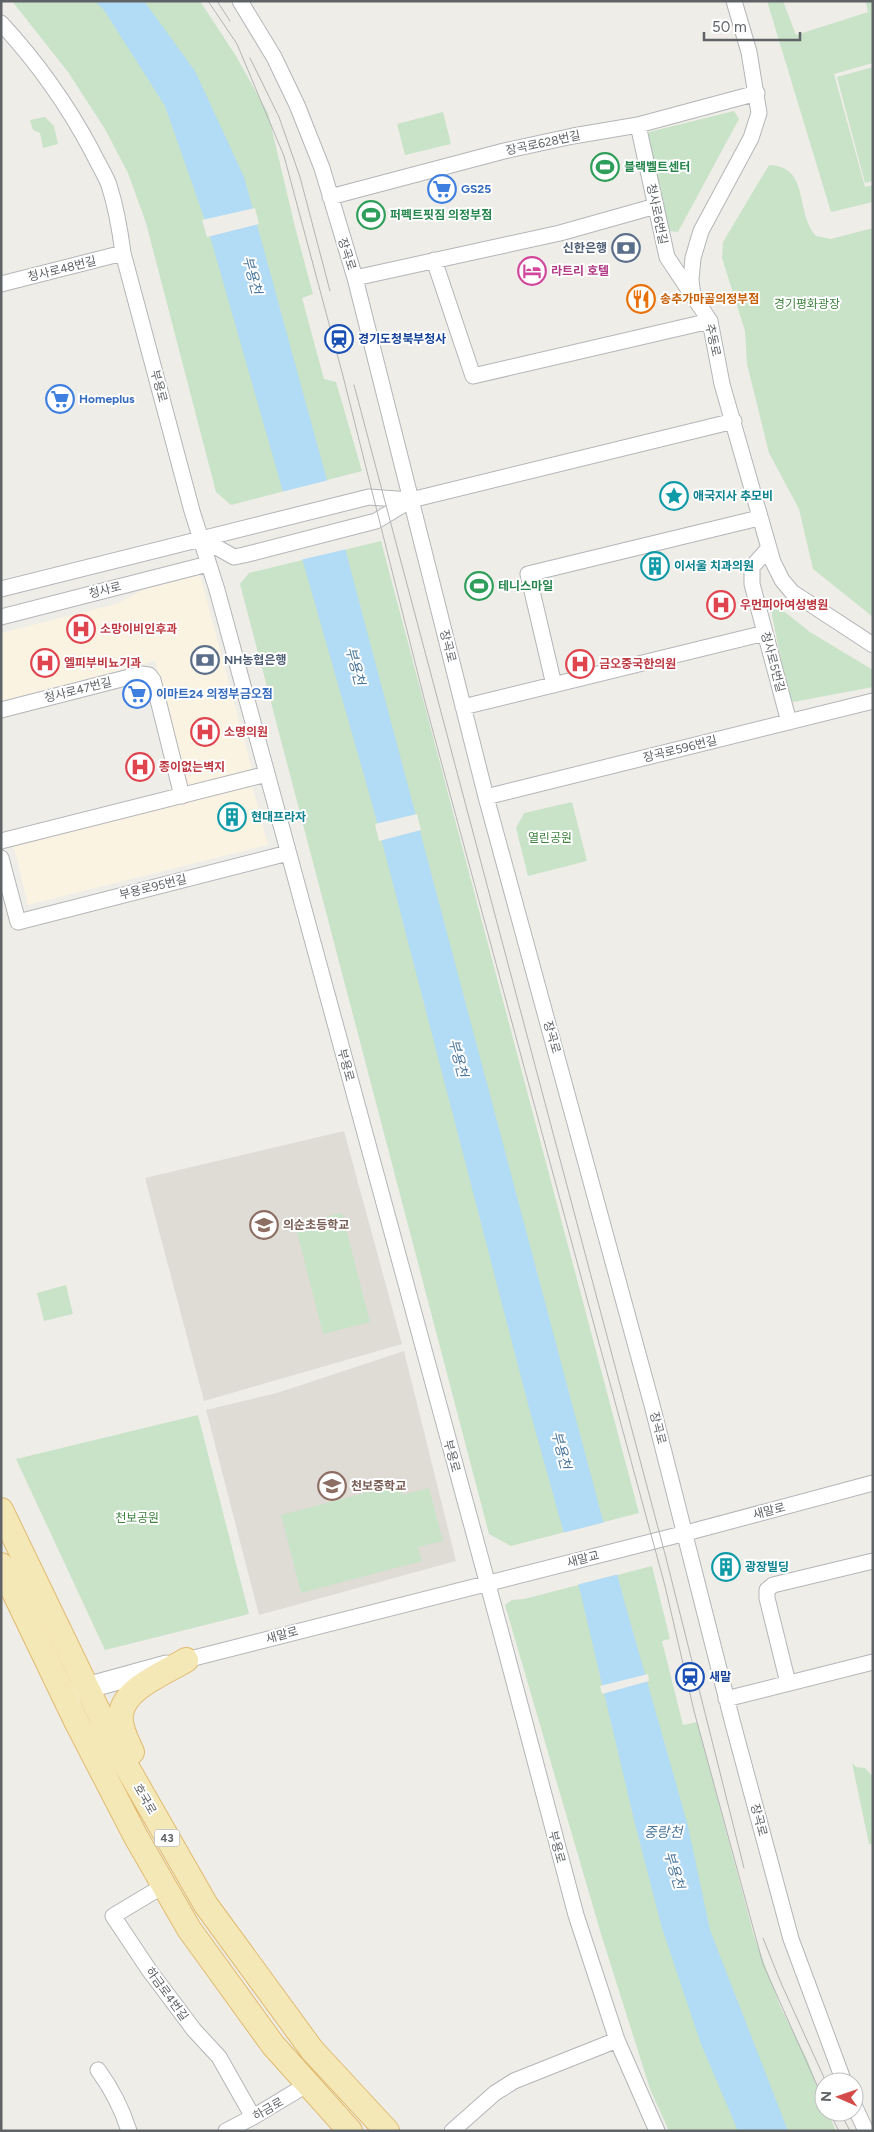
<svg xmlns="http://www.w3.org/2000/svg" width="874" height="2132" viewBox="0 0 874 2132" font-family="Figtree,'Noto Sans KR',sans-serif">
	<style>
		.commercial { fill: #faf3e2 }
		.education { fill: #dfdcd6 }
		.green { fill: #c9e3c8 }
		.water { fill: #b2dbf5 }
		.pier { fill: #efede8 }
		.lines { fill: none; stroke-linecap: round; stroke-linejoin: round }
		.street-casing { stroke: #b3b5b8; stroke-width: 17 }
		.secondary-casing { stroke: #b2b5b8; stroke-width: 23 }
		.primary-casing { stroke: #e0bb70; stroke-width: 26 }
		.street { stroke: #fff; stroke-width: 15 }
		.secondary { stroke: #fff; stroke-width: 21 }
		.primary { stroke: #f5e8b7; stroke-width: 24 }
		.tram { stroke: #b3b4b4; stroke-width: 1 }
		.labels { text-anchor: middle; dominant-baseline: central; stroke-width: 4; stroke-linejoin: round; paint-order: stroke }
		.shield { fill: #fff; stroke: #8f9294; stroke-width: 1 }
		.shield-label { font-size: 11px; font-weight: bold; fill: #5f6366 }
		.street-label { font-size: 12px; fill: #5f6366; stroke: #fff }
		.leisure-label { font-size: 12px; font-weight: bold; fill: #27864d; stroke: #fff; text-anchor: start }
		.shop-label { font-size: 12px; font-weight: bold; fill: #366cbe; stroke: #fff; text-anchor: start }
		.service-label { font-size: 12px; font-weight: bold; fill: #4e5e75; stroke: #fff; text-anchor: end }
		.hotel-label { font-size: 12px; font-weight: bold; fill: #b23c85; stroke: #fff; text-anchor: start }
		.food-label { font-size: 12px; font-weight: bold; fill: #c56008; stroke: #fff; text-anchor: start }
		.park-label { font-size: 12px; fill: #428342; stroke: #fff }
		.transit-label { font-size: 12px; font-weight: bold; fill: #164399; stroke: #fff; text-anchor: start }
		.culture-label { font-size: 12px; font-weight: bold; fill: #0d838f; stroke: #fff; text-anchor: start }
		.health-label { font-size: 12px; font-weight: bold; fill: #be3a42; stroke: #fff; text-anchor: start }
		.education-label { font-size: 12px; font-weight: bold; fill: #785e54; stroke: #fff; text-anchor: start }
		.water-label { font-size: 14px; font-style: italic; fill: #4c789d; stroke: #fff }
	</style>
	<rect width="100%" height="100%" fill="#efede8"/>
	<path class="commercial" d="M200 575 252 769 188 786 155 661 1 701V633L116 604 143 590Z
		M252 785 268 845 28 905 13 843Z"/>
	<path class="education" d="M344 1131 402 1344 204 1401 145 1178Z
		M404 1351 456 1561 259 1615 206 1410 277 1393Z"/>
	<path class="green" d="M12 1H200L236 56 268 113 295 227 313 294 302 298 324 379 336 382 362 471 231 505 216 492 146 223 128 173 105 129 68 72Z
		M767 1H783L796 35 868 12 866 1H873V63L834 74 865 187 873 185V202L831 212Z
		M873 67V181L865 183 837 77Z
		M734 111 739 119 678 232 670 231 644 141 649 132Z
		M443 112 451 144 405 155 397 124Z
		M45 117 54 126 58 144 43 148 40 133 33 130 30 120Z
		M769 165C811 167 794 211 816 236L831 239 873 228V617L813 569 799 509 769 453 747 364 745 331 722 258 723 242Z
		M381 541 639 1513 511 1546 489 1534 240 584 249 573Z
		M777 606 810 632 873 670V687L793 702 788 695 771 610Z
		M572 802 587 861 528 876 516 828 524 813Z
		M342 1213 370 1322 323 1334 295 1224Z
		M66 1285 73 1314 44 1321 37 1293Z
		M198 1415 249 1614 105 1650 16 1459Z
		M399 1484 402 1495 429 1488 443 1541 418 1547 422 1561 301 1593 281 1515Z
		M652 1566 670 1639 662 1641 683 1725 697 1722 754 1936 781 2008 807 2059 824 2103V2112H828L836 2131H669L650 2089 601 1934 505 1605 512 1600 524 1599Z
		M852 1763 856 1767 865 1768 873 1777V1844H869Z"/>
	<path class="water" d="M95 1H144L195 71 244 177 325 473 624 1600 688 1826 710 1930 788 2131H738L701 2044 662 1928 635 1824 581 1595 528 1404 373 807 208 229 165 106 104 10Z"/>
	<path class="pier" d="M255 208 259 224 207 237 202 220Z
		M329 480 347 549 300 560 281 492Z
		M417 814 421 830 379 841 375 824Z
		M606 1522 619 1574 576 1585 562 1533Z
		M648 1674 649 1681 602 1694 600 1686Z"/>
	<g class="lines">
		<defs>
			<path id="street" d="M240 1 274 57 297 105 322 168 355 278 486 797 652 1405 733 1724 791 1939 844 2082
				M734 1 749 52 759 113 751 138 701 231 693 258 691 280 693 296 710 321 722 384 773 562 782 580 792 592 873 645
				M1 23C37 62 67 104 92 151 97 162 105 174 109 185 116 207 120 230 123 253L192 511 217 590 500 1629 576 1915 617 2040 657 2131
				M638 125 667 257 691 293
				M330 197 504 151 573 136 638 125 757 93
				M434 260 473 376 710 321
				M355 278 560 233 656 206
				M1 284 123 253
				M200 538 234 557 244 555 376 521 411 500 734 421
				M768 549 752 567V584L789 722
				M1 589 369 497 411 500
				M1 617 208 564
				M554 685 528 574 759 518
				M463 707 765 633
				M1 710 141 674 149 675 153 680 182 796
				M486 797 873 701
				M1 841 267 774
				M1 858 18 922 288 853
				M186 1660 686 1533 873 1483
				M788 1683 767 1598V1590L773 1585 873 1561
				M726 1699 873 1662
				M163 1886 113 1916 149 1970 194 2030 219 2057 253 2117
				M98 2070C112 2089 122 2109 129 2131
				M854 2105 866 2131
				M226 2131 253 2117 308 2084
				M452 2131 495 2093 514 2081 617 2040"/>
			<path id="secondary" d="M71 1694 86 1688 166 1666"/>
			<path id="primary" d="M1 1510 116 1748 206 1905 312 2050 387 2131
				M1 1565 77 1723 136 1837 189 1929 273 2045 350 2131
				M132 1752C127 1741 119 1727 121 1714 124 1688 165 1673 186 1660"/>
		</defs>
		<use href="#street" class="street-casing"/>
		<use href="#secondary" class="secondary-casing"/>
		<use href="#primary" class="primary-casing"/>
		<use href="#street" class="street"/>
		<use href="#secondary" class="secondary"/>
		<use href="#primary" class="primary"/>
		<path class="tram" d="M208 1 237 44 284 156 343 376 425 702 665 1586 694 1711 763 1964 824 2101
			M217 1 230 21
			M250 58 279 117 300 177 330 291
			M354 385 665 1554 744 1868
			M763 1938 781 1983 826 2082
			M829 2112 839 2131
			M840 2112 850 2131"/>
	</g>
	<defs>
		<symbol id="stadium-ring" viewBox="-11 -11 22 22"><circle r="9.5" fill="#fff" stroke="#2e9e5b" stroke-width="1.5"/><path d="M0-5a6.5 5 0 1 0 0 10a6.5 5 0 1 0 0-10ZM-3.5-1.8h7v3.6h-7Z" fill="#2e9e5b"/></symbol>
		<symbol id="supermarket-ring" viewBox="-11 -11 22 22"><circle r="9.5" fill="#fff" stroke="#3f7fe0" stroke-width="1.5"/><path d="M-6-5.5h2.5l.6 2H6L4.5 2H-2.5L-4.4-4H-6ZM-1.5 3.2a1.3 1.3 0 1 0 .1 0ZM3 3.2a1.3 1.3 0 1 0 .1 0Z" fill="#3f7fe0"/></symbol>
		<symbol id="bank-ring" viewBox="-11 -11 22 22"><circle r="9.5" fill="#fff" stroke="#5c6f8a" stroke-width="1.5"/><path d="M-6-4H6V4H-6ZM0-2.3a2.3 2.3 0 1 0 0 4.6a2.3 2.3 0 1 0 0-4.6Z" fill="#5c6f8a"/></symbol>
		<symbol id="hotel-ring" viewBox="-11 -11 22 22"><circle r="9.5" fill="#fff" stroke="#d1479c" stroke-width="1.5"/><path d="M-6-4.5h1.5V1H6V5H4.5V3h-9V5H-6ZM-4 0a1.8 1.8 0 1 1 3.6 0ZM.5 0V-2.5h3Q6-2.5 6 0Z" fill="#d1479c"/></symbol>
		<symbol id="restaurant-ring" viewBox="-11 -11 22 22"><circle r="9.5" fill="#fff" stroke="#e8710a" stroke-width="1.5"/><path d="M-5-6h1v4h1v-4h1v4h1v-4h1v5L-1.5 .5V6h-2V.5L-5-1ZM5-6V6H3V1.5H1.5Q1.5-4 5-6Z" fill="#e8710a"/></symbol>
		<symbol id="station-ring" viewBox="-11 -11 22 22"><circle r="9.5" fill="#fff" stroke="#1a4fb4" stroke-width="1.5"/><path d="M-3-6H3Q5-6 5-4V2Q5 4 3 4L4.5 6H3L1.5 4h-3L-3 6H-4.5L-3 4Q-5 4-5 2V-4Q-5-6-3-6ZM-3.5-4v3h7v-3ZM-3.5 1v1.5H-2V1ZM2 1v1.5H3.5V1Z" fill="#1a4fb4"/></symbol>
		<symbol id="sight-ring" viewBox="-11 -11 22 22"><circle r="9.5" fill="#fff" stroke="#0f9aa8" stroke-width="1.5"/><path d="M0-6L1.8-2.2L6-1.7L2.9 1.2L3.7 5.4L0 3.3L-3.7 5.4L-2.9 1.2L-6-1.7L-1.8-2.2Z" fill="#0f9aa8"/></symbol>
		<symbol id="building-ring" viewBox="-11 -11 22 22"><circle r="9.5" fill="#fff" stroke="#0f9aa8" stroke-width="1.5"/><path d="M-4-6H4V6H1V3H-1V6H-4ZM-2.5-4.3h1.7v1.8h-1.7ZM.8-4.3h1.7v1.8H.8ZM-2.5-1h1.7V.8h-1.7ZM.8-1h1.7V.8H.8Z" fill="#0f9aa8"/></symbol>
		<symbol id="hospital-ring" viewBox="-11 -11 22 22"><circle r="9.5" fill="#fff" stroke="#e0444e" stroke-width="1.5"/><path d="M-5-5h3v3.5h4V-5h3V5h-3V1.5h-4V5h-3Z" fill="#e0444e"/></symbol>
		<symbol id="school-ring" viewBox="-11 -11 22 22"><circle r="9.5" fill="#fff" stroke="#8d6e63" stroke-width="1.5"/><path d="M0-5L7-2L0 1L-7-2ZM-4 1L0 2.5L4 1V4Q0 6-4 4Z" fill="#8d6e63"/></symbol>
	</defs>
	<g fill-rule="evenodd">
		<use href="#stadium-ring" x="589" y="151" width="32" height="32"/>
		<use href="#supermarket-ring" x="426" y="173" width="32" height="32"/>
		<use href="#stadium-ring" x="355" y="199" width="32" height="32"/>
		<use href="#bank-ring" x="610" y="232" width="32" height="32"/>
		<use href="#hotel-ring" x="516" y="255" width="32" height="32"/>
		<use href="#restaurant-ring" x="625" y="283" width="32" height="32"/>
		<use href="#station-ring" x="323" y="323" width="32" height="32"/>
		<use href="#supermarket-ring" x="44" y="383" width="32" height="32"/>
		<use href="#sight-ring" x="658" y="480" width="32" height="32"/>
		<use href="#building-ring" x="639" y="550" width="32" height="32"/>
		<use href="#stadium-ring" x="463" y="570" width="32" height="32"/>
		<use href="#hospital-ring" x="705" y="589" width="32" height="32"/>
		<use href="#hospital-ring" x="65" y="613" width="32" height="32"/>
		<use href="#bank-ring" x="189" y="644" width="32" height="32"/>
		<use href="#hospital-ring" x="29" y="647" width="32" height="32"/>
		<use href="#hospital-ring" x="564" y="648" width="32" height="32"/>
		<use href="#supermarket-ring" x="121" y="678" width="32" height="32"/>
		<use href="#hospital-ring" x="189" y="716" width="32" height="32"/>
		<use href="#hospital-ring" x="124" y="751" width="32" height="32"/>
		<use href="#building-ring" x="216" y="801" width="32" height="32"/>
		<use href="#school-ring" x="248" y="1209" width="32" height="32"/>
		<use href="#school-ring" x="316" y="1470" width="32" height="32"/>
		<use href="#building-ring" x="710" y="1551" width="32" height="32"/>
		<use href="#station-ring" x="674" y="1661" width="32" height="32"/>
	</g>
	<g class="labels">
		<rect class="shield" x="154.5" y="1829.5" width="25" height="17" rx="4"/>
		<g class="shield-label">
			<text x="167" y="1838">43</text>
		</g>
		<g class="street-label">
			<text transform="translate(543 143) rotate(-12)">장곡로628번길</text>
			<text transform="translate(657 214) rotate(78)">청사로6번길</text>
			<text transform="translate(347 254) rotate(72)">장곡로</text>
			<text transform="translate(62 269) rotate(-14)">청사로48번길</text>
			<text transform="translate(713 340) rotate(77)">추동로</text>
			<text transform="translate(159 386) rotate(75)">부용로</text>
			<text transform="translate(105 590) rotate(-14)">청사로</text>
			<text transform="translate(448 646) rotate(76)">장곡로</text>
			<text transform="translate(773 662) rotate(75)">청사로5번길</text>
			<text transform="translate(78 690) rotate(-14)">청사로47번길</text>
			<text transform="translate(680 749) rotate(-14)">장곡로596번길</text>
			<text transform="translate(153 887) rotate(-14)">부용로95번길</text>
			<text transform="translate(552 1037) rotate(74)">장곡로</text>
			<text transform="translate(346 1065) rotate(75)">부용로</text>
			<text transform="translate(658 1428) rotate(76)">장곡로</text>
			<text transform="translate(452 1456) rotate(75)">부용로</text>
			<text transform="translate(769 1511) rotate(-14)">새말로</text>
			<text transform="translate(583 1559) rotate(-14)">새말교</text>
			<text transform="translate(282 1635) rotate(-15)">새말로</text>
			<text transform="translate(145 1799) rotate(60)">호국로</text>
			<text transform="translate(759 1820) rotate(75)">장곡로</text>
			<text transform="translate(557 1847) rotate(75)">부용로</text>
			<text transform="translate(167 1994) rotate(54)">하금로4번길</text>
			<text transform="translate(268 2109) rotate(-30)">하금로</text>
		</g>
		<g class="leisure-label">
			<text x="624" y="167">블랙벨트센터</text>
			<text x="390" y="215">퍼펙트핏짐 의정부점</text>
			<text x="498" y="586">테니스마일</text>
		</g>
		<g class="shop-label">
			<text x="461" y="189">GS25</text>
			<text x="79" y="399">Homeplus</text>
			<text x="156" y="694">이마트24 의정부금오점</text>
		</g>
		<g class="service-label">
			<text x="607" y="248">신한은행</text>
			<text x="224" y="660" text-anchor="start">NH농협은행</text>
		</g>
		<g class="hotel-label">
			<text x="551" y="271">라트리 호텔</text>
		</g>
		<g class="food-label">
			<text x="660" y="299">송추가마골의정부점</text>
		</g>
		<g class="park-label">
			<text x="807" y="304">경기평화광장</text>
			<text x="550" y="838">열린공원</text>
			<text x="137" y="1518">천보공원</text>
		</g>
		<g class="transit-label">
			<text x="358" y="339">경기도청북부청사</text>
			<text x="709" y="1677">새말</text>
		</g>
		<g class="culture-label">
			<text x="693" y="496">애국지사 추모비</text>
			<text x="674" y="566">이서울 치과의원</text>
			<text x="251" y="817">현대프라자</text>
			<text x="745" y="1567">광장빌딩</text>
		</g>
		<g class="health-label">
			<text x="740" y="605">우먼피아여성병원</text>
			<text x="100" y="629">소망이비인후과</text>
			<text x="64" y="663">엘피부비뇨기과</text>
			<text x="599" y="664">금오중국한의원</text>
			<text x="224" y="732">소명의원</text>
			<text x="159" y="767">종이없는벽지</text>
		</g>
		<g class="education-label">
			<text x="283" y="1225">의순초등학교</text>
			<text x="351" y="1486">천보중학교</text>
		</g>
		<g class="water-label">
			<text transform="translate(252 275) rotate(75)">부용천</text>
			<text transform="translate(355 666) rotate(75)">부용천</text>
			<text transform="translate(458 1058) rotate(75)">부용천</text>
			<text transform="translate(561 1450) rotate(75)">부용천</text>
			<text x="663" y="1832">중랑천</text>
			<text transform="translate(674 1870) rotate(73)">부용천</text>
		</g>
	</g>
	<rect width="874" height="2132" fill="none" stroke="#5f6366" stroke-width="5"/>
	<g transform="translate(839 2097) rotate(272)"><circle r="24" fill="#ffffff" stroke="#bfc1c2"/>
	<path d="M0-4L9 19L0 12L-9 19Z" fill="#d44c49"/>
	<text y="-8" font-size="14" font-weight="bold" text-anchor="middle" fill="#5f6366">N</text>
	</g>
	<path d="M704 32v8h96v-8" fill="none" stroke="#5f6366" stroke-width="2.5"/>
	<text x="712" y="32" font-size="15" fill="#5f6366" stroke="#ffffff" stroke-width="4" paint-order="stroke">50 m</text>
</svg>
